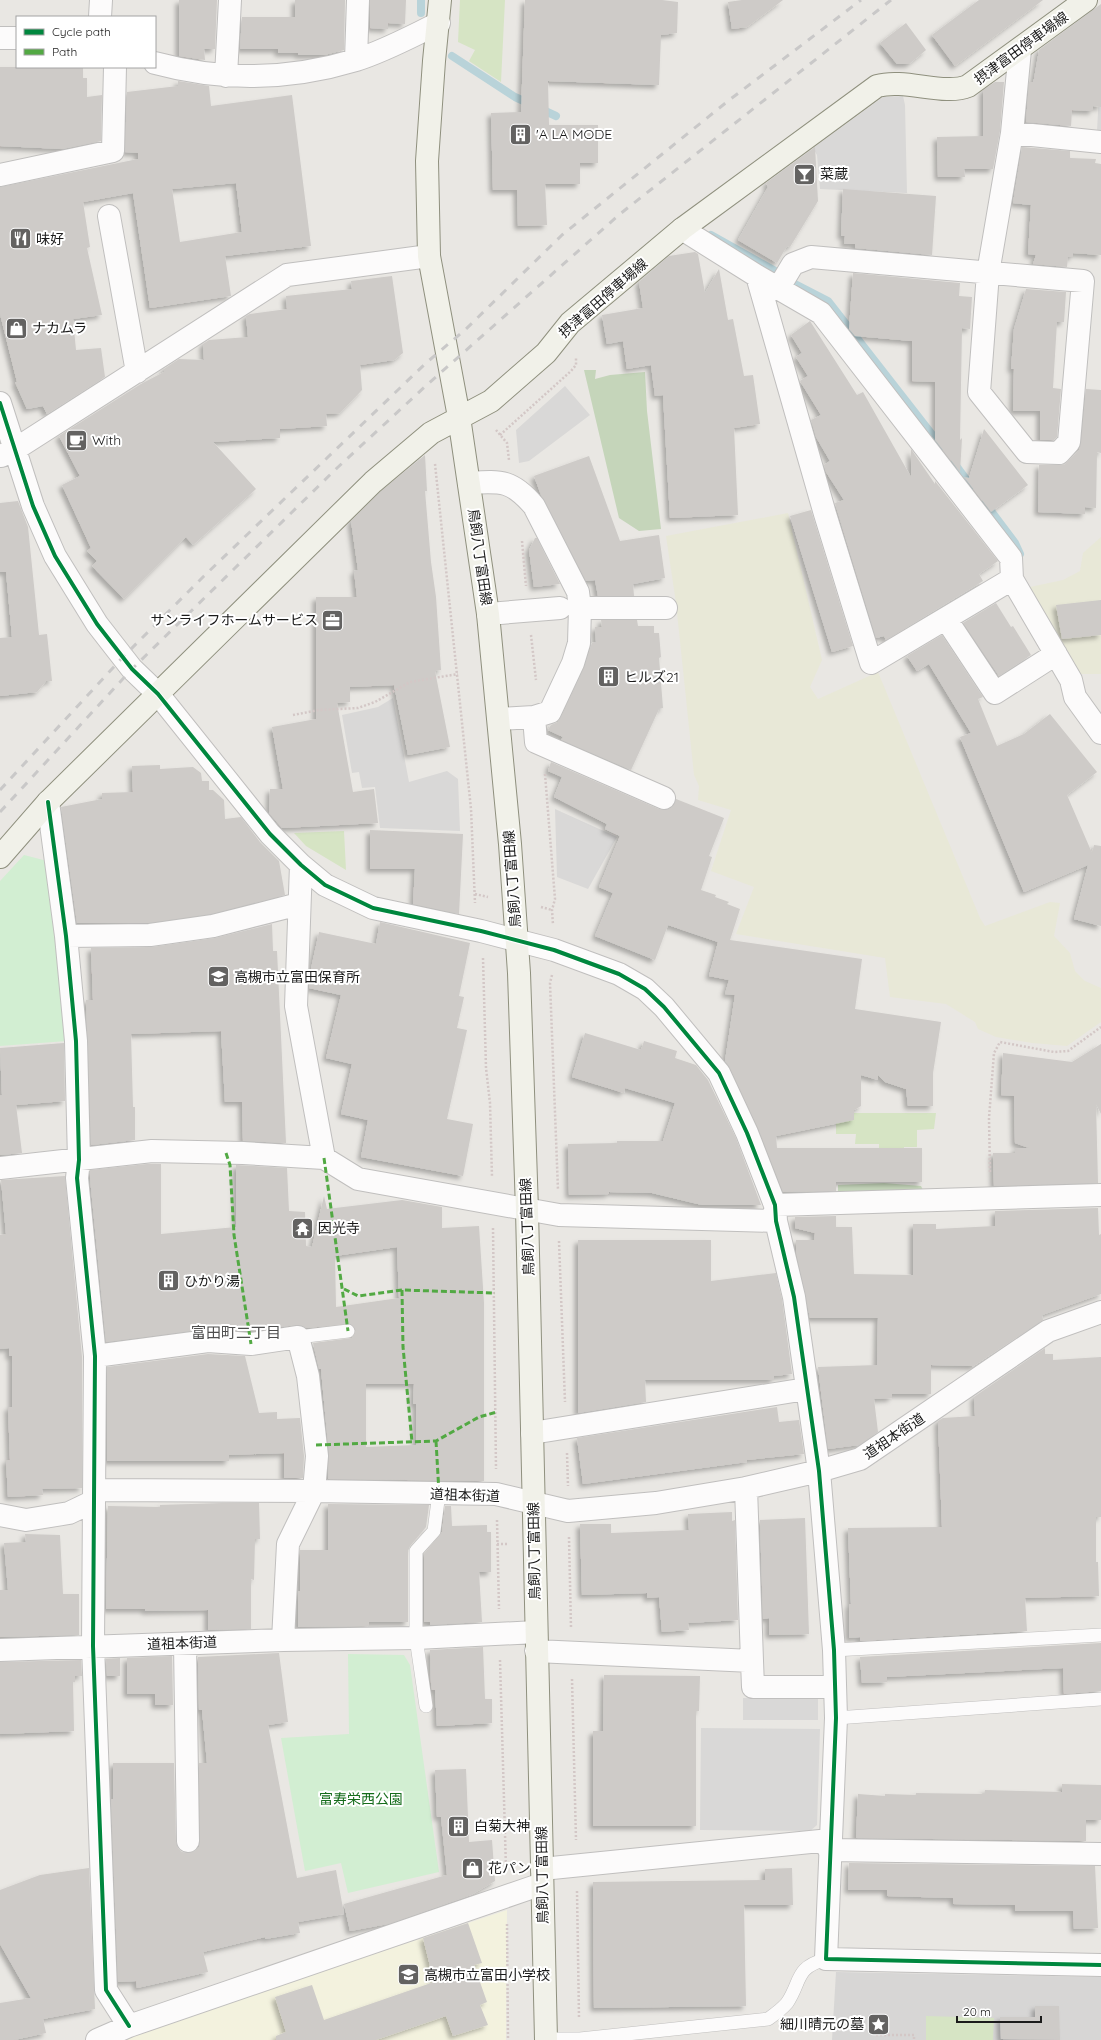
<svg xmlns="http://www.w3.org/2000/svg" width="1101" height="2040" viewBox="0 0 1101 2040" font-family="Quicksand,'Noto Sans JP',sans-serif">
	<style>
		.education { fill: #f3f2de }
		.religious { fill: #d7d6d5 }
		.farmland { fill: #e8e8d7 }
		.grass { fill: #d6e4c4 }
		.forest { fill: #c5d5ba }
		.park { fill: #d2eed2 }
		.parking { fill: #d9d8d7 }
		.lines { fill: none; stroke-linecap: round; stroke-linejoin: round }
		.stream { stroke: #b9d3d9; stroke-width: 8 }
		.building { fill: #cecbc8; fill-rule: evenodd; filter: url(#shadow) }
		.lane-casing { stroke: #c0bfbe; stroke-width: 14 }
		.street-casing { stroke: #c0bfbe; stroke-width: 24 }
		.secondary-casing { stroke: #8f907e; stroke-width: 24 }
		.path { stroke: #d3c7c6; stroke-width: 2.5; stroke-dasharray: 2 2; stroke-linecap: butt }
		.lane { stroke: #fcfbfb; stroke-width: 13 }
		.street { stroke: #fcfbfb; stroke-width: 22 }
		.secondary { stroke: #f1f1e9; stroke-width: 22 }
		.rail { stroke: #c9c8c8; stroke-width: 3; stroke-dasharray: 8 8; stroke-linecap: butt }
		.quiet { stroke: #52a943; stroke-width: 3; stroke-dasharray: 6 3; stroke-linecap: butt }
		.cycleway-casing { stroke: #fff; stroke-width: 6 }
		.cycleway { stroke: #00873e; stroke-width: 4 }
		.labels { text-anchor: middle; dominant-baseline: central; stroke-width: 4; stroke-linejoin: round; paint-order: stroke }
		.street-label { font-size: 14px; fill: #1b1b1b; stroke: #fff }
		.poi-label { font-size: 14px; fill: #1b1b1b; stroke: #fff; text-anchor: start }
		.park-label { font-size: 14px; fill: #156c1b; stroke: #fff }
		.neighbourhood-label { font-size: 15px; fill: #4e4e4e; stroke: #fff }
	</style>
	<defs>
		<filter id="shadow"><feDropShadow dx="-3.5" dy="3.5" stdDeviation="2" flood-color="#0004"/></filter>
	</defs>
	<rect width="100%" height="100%" fill="#e9e7e3"/>
	<path class="education" d="M507 1910 506 2040H116Z"/>
	<path class="religious" d="M836 1972 1101 1977V2040H832Z"/>
	<path class="farmland" d="M788 513 822 660 810 687 818 699 878 672 980 918 985 926 1050 902 1060 903 1054 936 1070 953 1075 971 1085 981 1101 988V1022L1067 1046 1032 1043 996 1037 978 1029 975 1022 946 1004 890 997 885 958 736 934 754 887 711 871 731 810 698 800 699 786 694 775 676 603 666 536Z
		M1101 537V674H1078L1035 601 1030 587 1063 580 1080 571 1083 553Z"/>
	<path class="grass" d="M460 0H505L501 82 469 61 475 50 458 42Z
		M344 831 346 870 306 846 294 833Z
		M836 1113H936L934 1129 917 1130V1147H904V1164L879 1160V1144H855L856 1134H836Z
		M926 2016 994 2018 993 2040H926Z"/>
	<path class="forest" d="M584 370H596L595 379 610 375 645 372 647 411 661 529 639 531 619 518Z
		M884 1183 921 1186 923 1190 838 1195V1185Z"/>
	<path class="park" d="M24 855 47 861 67 1041 0 1046V881Z
		M348 1654 404 1655 410 1665 439 1872 348 1893 341 1863 305 1871 281 1738 349 1734Z"/>
	<path class="parking" d="M1101 58V131H1097Z
		M903 96 905 105 907 193 820 189 817 155 813 148 883 97Z
		M565 386 590 415 529 461 519 463 516 430Z
		M393 698 409 782 447 771 458 779 460 831 380 828 375 787 362 788 359 772 352 773 342 715 378 707Z
		M555 809 617 837 588 889 557 877Z
		M743 1698H818V1720H743Z
		M701 1728 820 1729 817 1825 810 1831 700 1830Z"/>
	<g class="lines">
		<path class="stream" d="M421 13V0
			M452 56 515 97 556 116
			M711 235 777 272
			M793 283 828 301 941 446
			M954 463 971 486
			M985 503 1015 543 1020 554"/>
	</g>
	<path class="building" d="M179 0H217L215 49H204L205 60 179 56Z
		M295 0H345L344 50 324 55H298V53H278V49H240L242 17H295Z
		M370 0H406L405 24 388 23V29L370 28Z
		M525 0H662L678 2 677 33 661 35 659 85 548 81 549 125H598V163H580V184H545L547 225 518 226 517 190H493L491 113 521 112Z
		M742 0H783L747 27 732 29 728 2Z
		M979 0H1043L955 66 932 35Z
		M1101 4V107L1093 106V111L1072 110 1071 126 1026 122 1029 82H1033L1034 79 1039 50Z
		M906 23 926 50 909 64H897L880 43Z
		M0 67H83V78H87V97L102 95 101 141 62 149 0 146Z
		M178 81 209 86 211 106 292 95 311 246 225 256 231 296 150 308 133 193 83 202 90 247 87 248 102 315 73 319 76 350 101 348 105 377 47 414 43 406 27 409 15 382H17L0 314V187L138 159V153L125 152 127 92 178 86ZM236 183 242 232 180 242 172 189Z
		M995 82H1004L1000 131 993 169H964L965 177H938L937 137 983 136V90Z
		M815 147 818 201 790 247 787 246 777 263 738 240 768 187 766 183Z
		M1022 147 1070 151V158L1096 159 1095 163 1101 164V255L1073 253V257H1068L1067 267 1033 264 1036 255 1028 254 1031 205 1013 203Z
		M843 189 936 196 932 255 855 248V244H844L845 236H841Z
		M695 252 698 254 705 293 719 269 728 320 733 319 744 376 753 375 760 424 734 428 738 515 670 518 663 395 655 396 651 365 627 369 623 341 607 344 602 315 643 308 639 282 669 256Z
		M853 273 960 283 959 296 972 297 970 329 962 328 960 440 962 438 960 472 935 440V382L912 381V341L855 336 849 329Z
		M392 276 403 353 394 360 360 365 362 390 340 413 326 414 327 426 280 429V438L213 442 256 489 193 545 186 537 124 599 92 566 97 561 87 551 91 548 62 485 80 476 59 436 141 384 164 372V369L179 359 204 360 203 344 209 340 248 337 246 316 250 314 287 309 286 296 352 289 351 281Z
		M1026 289 1066 292 1064 322H1057L1053 388 1061 389 1057 437 1054 440H1040V411H1013L1014 369H1011L1014 329Z
		M810 321 857 395 863 392 911 477V449L935 484V481L998 561 979 574 983 581 886 640 884 636 876 638 837 510 835 503 844 500 826 472 824 465 830 461 816 437 811 420 821 415 800 381 808 376 796 357 802 353 791 335Z
		M1086 389 1101 390V453L1097 452 1096 508 1085 507V514L1038 512 1039 465H1064L1079 450 1081 443Z
		M984 429 1028 485 991 512 964 477 969 478Z
		M425 455 427 491H425L431 562 436 597 441 670 435 671 450 747 408 755 394 685 350 687V702L337 703 353 792 374 789 378 823 282 828 269 813 270 789H283L272 727 316 719V597H357L354 571 358 570 351 521 381 491Z
		M589 456 620 541 659 535 665 578 633 584 634 596H598L595 580 586 581 541 495 534 476Z
		M18 501 28 527 39 635 47 634 52 681H46L37 692 0 696V638L12 637 6 572H0V503Z
		M811 510 853 646 832 652 790 516Z
		M535 538H537L560 584 534 587 529 550Z
		M1101 600V635L1062 639 1056 605Z
		M996 603 1011 627 1013 626 1031 655 999 676 963 623Z
		M601 620H637L638 626H654V633H659L661 657 659 658 663 708 659 709 631 770 561 740 563 737 548 730 551 725 558 722 561 717 584 668 592 643 596 642 595 627H602Z
		M942 635 983 697 978 699 997 746 1024 734 1050 714 1097 772 1067 795 1092 853 1094 845 1101 846V926L1074 919 1088 865 1024 892 960 737 971 733 929 664 917 671 907 656Z
		M551 762 659 809 665 810 671 808 676 799 724 818 709 856 712 857 701 890 716 895 715 897 729 902 727 904 740 909 730 940 862 959 855 1009 941 1022 933 1073V1106H908L906 1089 885 1082 878 1075V1080L861 1075V1106L854 1110V1120L776 1136 777 1148H922V1182H836V1191L783 1192 758 1128 730 1068 725 1061 735 995 725 994 729 980 709 976 718 942 668 925 655 960 595 936 613 893 599 887 620 836 605 829 607 824 554 797 562 777 548 771Z
		M160 765V769L193 767 201 773 202 781H209V790H213L224 800 225 819 241 817 260 842 279 861 285 895 211 914 149 923H77L61 807 102 799V793L133 792 132 766Z
		M370 830 463 834 459 914 413 904 415 869H370Z
		M380 922 470 943 459 996 464 997 457 1028 467 1030 447 1119 473 1124 463 1176 361 1157 368 1120 341 1114 352 1064 326 1058 341 995 309 988V978L319 932 376 944Z
		M272 924 273 951H277L286 1143 243 1141 242 1102H225L221 1031 131 1034 133 1107H135V1140L91 1145 86 1000H93L91 948 152 947 215 938Z
		M585 1033 641 1050 644 1041 677 1051 675 1058 696 1065 708 1080 736 1138 761 1205H702L652 1193 609 1192V1194L569 1195 568 1144 617 1143V1141H663L675 1103 625 1088 624 1093 572 1077Z
		M64 1043 65 1101 16 1105 22 1153 0 1155V1096L2 1095 0 1048Z
		M1101 1044V1114L1096 1104 1098 1183 994 1186 993 1153H1015V1148H1029L1015 1143 1014 1096 1001 1095 1003 1053 1072 1062Z
		M147 1164H161V1234L236 1227V1165L287 1168 289 1211 305 1212 306 1246 312 1247 324 1196 327 1209 402 1200 442 1207V1228L479 1226 484 1303V1481L328 1479 329 1455 321 1369H319L313 1343 352 1338 356 1330 351 1324 306 1328 296 1325 251 1331 206 1329 106 1342 90 1178V1170ZM397 1247 399 1298 336 1307 335 1256ZM366 1384H414L413 1404H416V1445L366 1447Z
		M65 1176 82 1357V1488L42 1489 43 1495 8 1497 6 1460H10L8 1407H12V1356H9V1348L0 1349V1235L6 1234 1 1180Z
		M1098 1208 1099 1235 1101 1234V1294L1042 1315 1043 1320 972 1367V1366L931 1365V1394H892V1398L874 1399 878 1432 859 1445 828 1449 818 1367 877 1365 878 1318H810L796 1252V1240H814L815 1233 795 1228V1217L836 1216V1227H852L854 1274 913 1275V1224H936V1229L995 1226V1211Z
		M578 1240H711V1281L776 1273 782 1299 792 1374 774 1376V1380H645L646 1402 578 1413Z
		M1045 1348V1354H1053V1360L1101 1357V1517H1096V1562H1098L1099 1596 1025 1598 1027 1631 860 1641V1637L849 1638V1604H851L848 1528 942 1527 938 1421 943 1418 975 1416 974 1397Z
		M208 1354 245 1356 259 1413 277 1412V1419L300 1418 304 1456 303 1478H284V1453L229 1455V1461H107V1367Z
		M777 1407 779 1422 799 1420 804 1454 747 1460V1462L583 1484 577 1438Z
		M222 1503H259L260 1539H255L254 1580 251 1579V1629L208 1630V1610L145 1611V1609H106L108 1506 160 1507V1505Z
		M328 1504 429 1505 426 1527 410 1546 408 1551V1622H369V1626L298 1627V1591H300V1550H328Z
		M445 1506H451L452 1526 487 1525V1532H491V1572H479L482 1622 430 1625V1622H424V1554L442 1532Z
		M732 1512V1521L735 1520 738 1620 688 1623 689 1630 662 1632 659 1597 647 1598V1593L582 1595 580 1524H611V1533L689 1530 688 1514Z
		M805 1518 809 1634 769 1635V1618L763 1619 760 1520Z
		M25 1534 60 1535 63 1594H79V1635L0 1637V1590H8L4 1543 26 1542Z
		M1101 1643V1691L1064 1694 1063 1668 887 1677V1682L862 1683 860 1657Z
		M483 1647 485 1699H492V1723L437 1726 435 1690H432L431 1683 430 1650Z
		M279 1653 288 1722 268 1725 297 1878 336 1870 344 1914 298 1922 300 1933 265 1939V1937L203 1952 208 1972 137 1988 136 1981 118 1982 111 1799H113V1763H174L176 1842 178 1848 182 1852 189 1853 195 1851 199 1847 200 1841 199 1763H207L202 1710H199L198 1657Z
		M172 1656 173 1705H155V1694H127V1658Z
		M120 1658V1676H107L106 1659Z
		M81 1660 82 1676H75V1682H73L74 1731 0 1734V1662Z
		M604 1675 700 1676 699 1711H696V1826H593V1731H603Z
		M466 1769 469 1842 492 1840 495 1881 471 1895 388 1924 350 1931 344 1904 447 1875 441 1817H437L435 1770Z
		M1062 1784 1101 1785V1820H1086V1841L856 1838 858 1794 885 1796V1794L916 1795V1793L984 1794 985 1790 1062 1792Z
		M849 1863 1095 1866 1098 1928 1074 1929 1073 1911H1015V1905L953 1904V1898L887 1896V1890H848Z
		M89 1868 95 2009 43 2019 46 2033 14 2040H0V2003L31 1998 0 1944V1890L40 1875Z
		M792 1868 793 1905H744L746 2006 594 2008 593 1882 765 1880V1869Z
		M468 1923 482 1963 474 1965 487 2002 480 2005 488 2025 453 2036 446 2016 376 2040H276V2036L286 2032 275 1997 312 1985 324 2020 434 1982 423 1938Z
		M1035 2006H1059L1060 2040 1001 2039 1000 2017H1035Z"/>
	<g class="lines">
		<defs>
			<path id="lane" d="M298 1337 348 1331
				M834 1650 1101 1635
				M426 1706 416 1638V1551L434 1531 439 1493
				M836 1718 1101 1699
				M546 2039H580L768 2019C775 2014 781 2010 787 2003 802 1981 794 1968 826 1959"/>
			<path id="street" d="M100 17 101 0
				M0 38H17
				M356 60 358 0
				M155 63C221 81 290 80 356 60 385 51 412 36 439 23
				M226 76 230 0
				M1012 133 1101 142
				M0 175 113 151 115 67
				M109 216 137 372
				M682 229 757 276 821 313 1011 558 1012 579 1071 680 1075 697 1101 733
				M757 276 825 514 871 663 1012 579
				M778 289 793 264 811 257 1083 281 1069 442 1059 453 1027 452 979 392 988 273 1012 133 1020 50
				M0 403 33 506 55 556 97 624 132 669 158 694 270 834 301 865 325 885 373 908 481 931 554 950 619 974 645 989 664 1007 719 1073 747 1133 775 1205 776 1221 794 1297 819 1471 834 1650 836 1718 826 1959 1101 1965
				M1 456 14 450 287 275 429 256
				M469 483C502 481 512 480 534 506L578 592 580 608 579 643 573 663 550 712 534 717 499 719
				M580 608H666
				M488 614 560 608
				M946 619 995 693 1056 654
				M534 717 536 742 664 798
				M48 802 66 936 76 1041 79 1160 77 1178 95 1356 93 1646 106 1990 129 2026
				M301 865 296 1006 324 1158
				M66 936 150 935 213 926 299 904
				M0 1168 152 1151 243 1153 324 1158 358 1179 559 1215 776 1221
				M775 1205 1101 1195
				M532 1433 806 1389
				M746 1488 752 1661
				M94 1490 314 1491 496 1494 568 1511 656 1503 746 1488 819 1471 860 1459 1048 1331 1101 1312
				M0 1515 26 1520 69 1513 94 1501
				M283 1640 416 1638 536 1632
				M185 1644 188 1841
				M0 1650 283 1640 288 1544 314 1491 317 1456 308 1376 298 1337 251 1344 208 1341 95 1356
				M536 1651 752 1661 753 1687H835
				M829 1850 1101 1854
				M542 1869 830 1840
				M97 2040 129 2026 542 1884"/>
			<path id="secondary" d="M440 0 434 61 427 161 429 256 459 417 488 614 510 844 519 973 527 1210 546 2040
				M0 857 48 802 373 482 431 433 491 401 546 353 570 323 682 229 877 86C905 78 944 96 968 86L1086 0"/>
		</defs>
		<use href="#lane" class="lane-casing"/>
		<use href="#street" class="street-casing"/>
		<use href="#secondary" class="secondary-casing"/>
		<path class="path" d="M496 430 507 443 509 460
			M500 435 571 371 576 365V357
			M435 464 471 809 475 903
			M522 541 526 586
			M531 635 536 680
			M293 715 319 710 358 708 375 702 410 682 458 674
			M545 774 555 899 552 910 553 925
			M475 894 488 897
			M541 907 552 910
			M483 958 486 1068 490 1103 492 1177
			M552 975 550 983 558 1190
			M990 1172 989 1118 994 1053 1000 1042 1054 1052 1068 1051 1101 1027
			M493 1228 496 1469
			M559 1241 565 1402
			M567 1453 568 1486
			M497 1520 499 1609
			M569 1537 571 1628
			M497 1544H509
			M500 1660 506 1869
			M572 1679 576 1840
			M577 1891 579 2018
			M507 1924 508 2040
			M876 2035H914V2040"/>
		<use href="#lane" class="lane"/>
		<use href="#street" class="street"/>
		<use href="#secondary" class="secondary"/>
		<path class="rail" d="M0 790 123 657 204 576 426 363 466 329 562 235 728 101 861 0
			M0 812 132 669 337 468 429 383 620 214 891 0"/>
		<path class="quiet" d="M226 1153 230 1165 234 1235 251 1344
			M324 1158 348 1331
			M344 1289 358 1296 402 1290 495 1293
			M402 1290 403 1347 412 1442
			M436 1441 439 1493
			M316 1445 436 1441 479 1417 497 1412"/>
		<defs>
			<path id="cycleway" d="M0 403 33 506 55 556 97 624 132 669 158 694 270 834 301 865 325 885 373 908 481 931 554 950 619 974 645 989 664 1007 719 1073 747 1133 775 1205 776 1221 794 1297 819 1471 834 1650 836 1718 826 1959 1101 1965
				M48 802 66 936 76 1041 79 1160 77 1178 95 1356 93 1646 106 1990 129 2026"/>
		</defs>
		<use href="#cycleway" class="cycleway-casing"/>
		<use href="#cycleway" class="cycleway"/>
	</g>
	<defs>
		<symbol id="building-square" viewBox="-11 -11 22 22"><rect x="-9" y="-9" width="18" height="18" rx="4" fill="#636261" stroke="#fff"/><path d="M-4-6H4V6H1V3H-1V6H-4ZM-2.5-4.3h1.7v1.8h-1.7ZM.8-4.3h1.7v1.8H.8ZM-2.5-1h1.7V.8h-1.7ZM.8-1h1.7V.8H.8Z" fill="#fff"/></symbol>
		<symbol id="bar-square" viewBox="-11 -11 22 22"><rect x="-9" y="-9" width="18" height="18" rx="4" fill="#636261" stroke="#fff"/><path d="M-6-5H6L.8 .8V4.5H3.5V6h-7V4.5H-.8V.8Z" fill="#fff"/></symbol>
		<symbol id="restaurant-square" viewBox="-11 -11 22 22"><rect x="-9" y="-9" width="18" height="18" rx="4" fill="#636261" stroke="#fff"/><path d="M-5-6h1v4h1v-4h1v4h1v-4h1v5L-1.5 .5V6h-2V.5L-5-1ZM5-6V6H3V1.5H1.5Q1.5-4 5-6Z" fill="#fff"/></symbol>
		<symbol id="shop-square" viewBox="-11 -11 22 22"><rect x="-9" y="-9" width="18" height="18" rx="4" fill="#636261" stroke="#fff"/><path d="M-5-2.5h2.3a2.7 3.5 0 0 1 5.4 0H5L5.5 6h-11ZM-1.5-2.5h3a1.5 2.3 0 0 0-3 0Z" fill="#fff"/></symbol>
		<symbol id="cafe-square" viewBox="-11 -11 22 22"><rect x="-9" y="-9" width="18" height="18" rx="4" fill="#636261" stroke="#fff"/><path d="M-5.5-4.5H6V0H3Q3 3.5 0 3.5H-2.5Q-5.5 3.5-5.5 0ZM3-3.2v2h1.7v-2ZM-6 4.5H4V6H-6Z" fill="#fff"/></symbol>
		<symbol id="office-square" viewBox="-11 -11 22 22"><rect x="-9" y="-9" width="18" height="18" rx="4" fill="#636261" stroke="#fff"/><path d="M-6-3h4V-5.5h4V-3h4V5H-6ZM-1-4.5V-3h2v-1.5ZM-6 0V1H6V0Z" fill="#fff"/></symbol>
		<symbol id="school-square" viewBox="-11 -11 22 22"><rect x="-9" y="-9" width="18" height="18" rx="4" fill="#636261" stroke="#fff"/><path d="M0-5L7-2L0 1L-7-2ZM-4 1L0 2.5L4 1V4Q0 6-4 4Z" fill="#fff"/></symbol>
		<symbol id="temple-square" viewBox="-11 -11 22 22"><rect x="-9" y="-9" width="18" height="18" rx="4" fill="#636261" stroke="#fff"/><path d="M0-6L5-2H3V0L6.5 2.5H4V6H1.5V3h-3V6H-4V2.5H-6.5L-3 0V-2H-5Z" fill="#fff"/></symbol>
		<symbol id="sight-square" viewBox="-11 -11 22 22"><rect x="-9" y="-9" width="18" height="18" rx="4" fill="#636261" stroke="#fff"/><path d="M0-6L1.8-2.2L6-1.7L2.9 1.2L3.7 5.4L0 3.3L-3.7 5.4L-2.9 1.2L-6-1.7L-1.8-2.2Z" fill="#fff"/></symbol>
	</defs>
	<g fill-rule="evenodd">
		<use href="#building-square" x="508" y="122" width="25" height="25"/>
		<use href="#bar-square" x="792" y="162" width="25" height="25"/>
		<use href="#restaurant-square" x="8" y="226" width="25" height="25"/>
		<use href="#shop-square" x="4" y="316" width="25" height="25"/>
		<use href="#cafe-square" x="64" y="428" width="25" height="25"/>
		<use href="#office-square" x="320" y="608" width="25" height="25"/>
		<use href="#building-square" x="596" y="664" width="25" height="25"/>
		<use href="#school-square" x="206" y="964" width="25" height="25"/>
		<use href="#temple-square" x="290" y="1216" width="25" height="25"/>
		<use href="#building-square" x="156" y="1268" width="25" height="25"/>
		<use href="#building-square" x="446" y="1814" width="25" height="25"/>
		<use href="#shop-square" x="460" y="1856" width="25" height="25"/>
		<use href="#school-square" x="396" y="1962" width="25" height="25"/>
		<use href="#sight-square" x="866" y="2012" width="25" height="25"/>
	</g>
	<g class="labels">
		<g class="street-label">
			<text transform="translate(1021 48) rotate(-36)">摂津富田停車場線</text>
			<text transform="translate(603 298) rotate(-41)">摂津富田停車場線</text>
			<text transform="translate(480 557) rotate(82)">鳥飼八丁富田線</text>
			<text transform="translate(512 879) rotate(-94)">鳥飼八丁富田線</text>
			<text transform="translate(527 1227) rotate(-92)">鳥飼八丁富田線</text>
			<text transform="translate(894 1436) rotate(-34)">道祖本街道</text>
			<text transform="translate(465 1495) rotate(2)">道祖本街道</text>
			<text transform="translate(534 1551) rotate(-91)">鳥飼八丁富田線</text>
			<text transform="translate(182 1643) rotate(-2)">道祖本街道</text>
			<text transform="translate(542 1875) rotate(-91)">鳥飼八丁富田線</text>
		</g>
		<g class="poi-label">
			<text x="536" y="134">'A LA MODE</text>
			<text x="820" y="174">菜蔵</text>
			<text x="36" y="239">味好</text>
			<text x="32" y="328">ナカムラ</text>
			<text x="92" y="440">With</text>
			<text x="318" y="620" text-anchor="end">サンライフホームサービス</text>
			<text x="624" y="677">ヒルズ21</text>
			<text x="234" y="977">高槻市立富田保育所</text>
			<text x="318" y="1228">因光寺</text>
			<text x="184" y="1281">ひかり湯</text>
			<text x="474" y="1826">白菊大神</text>
			<text x="488" y="1868">花パン</text>
			<text x="424" y="1975">高槻市立富田小学校</text>
			<text x="864" y="2024" text-anchor="end">細川晴元の墓</text>
		</g>
		<g class="park-label">
			<text x="361" y="1799">富寿栄西公園</text>
		</g>
		<g class="neighbourhood-label">
			<text x="236" y="1332">富田町二丁目</text>
		</g>
	</g>
	<rect x="16" y="16" width="140" height="52" fill="#ffffff" stroke="#a4a4a4"/>
	<rect x="24" y="29" width="20" height="6" fill="#00873e" stroke="#a4a4a4"/>
	<text x="52" y="36" font-size="12" fill="#1b1b1b">Cycle path</text>
	<rect x="24" y="49" width="20" height="6" fill="#52a943" stroke="#a4a4a4"/>
	<text x="52" y="56" font-size="12" fill="#1b1b1b">Path</text>
	<path d="M957 2016v6h84v-6" fill="none" stroke="#1b1b1b" stroke-width="2"/>
	<text x="963" y="2016" font-size="12" fill="#1b1b1b" stroke="#ffffff" stroke-width="3" paint-order="stroke">20 m</text>
</svg>
